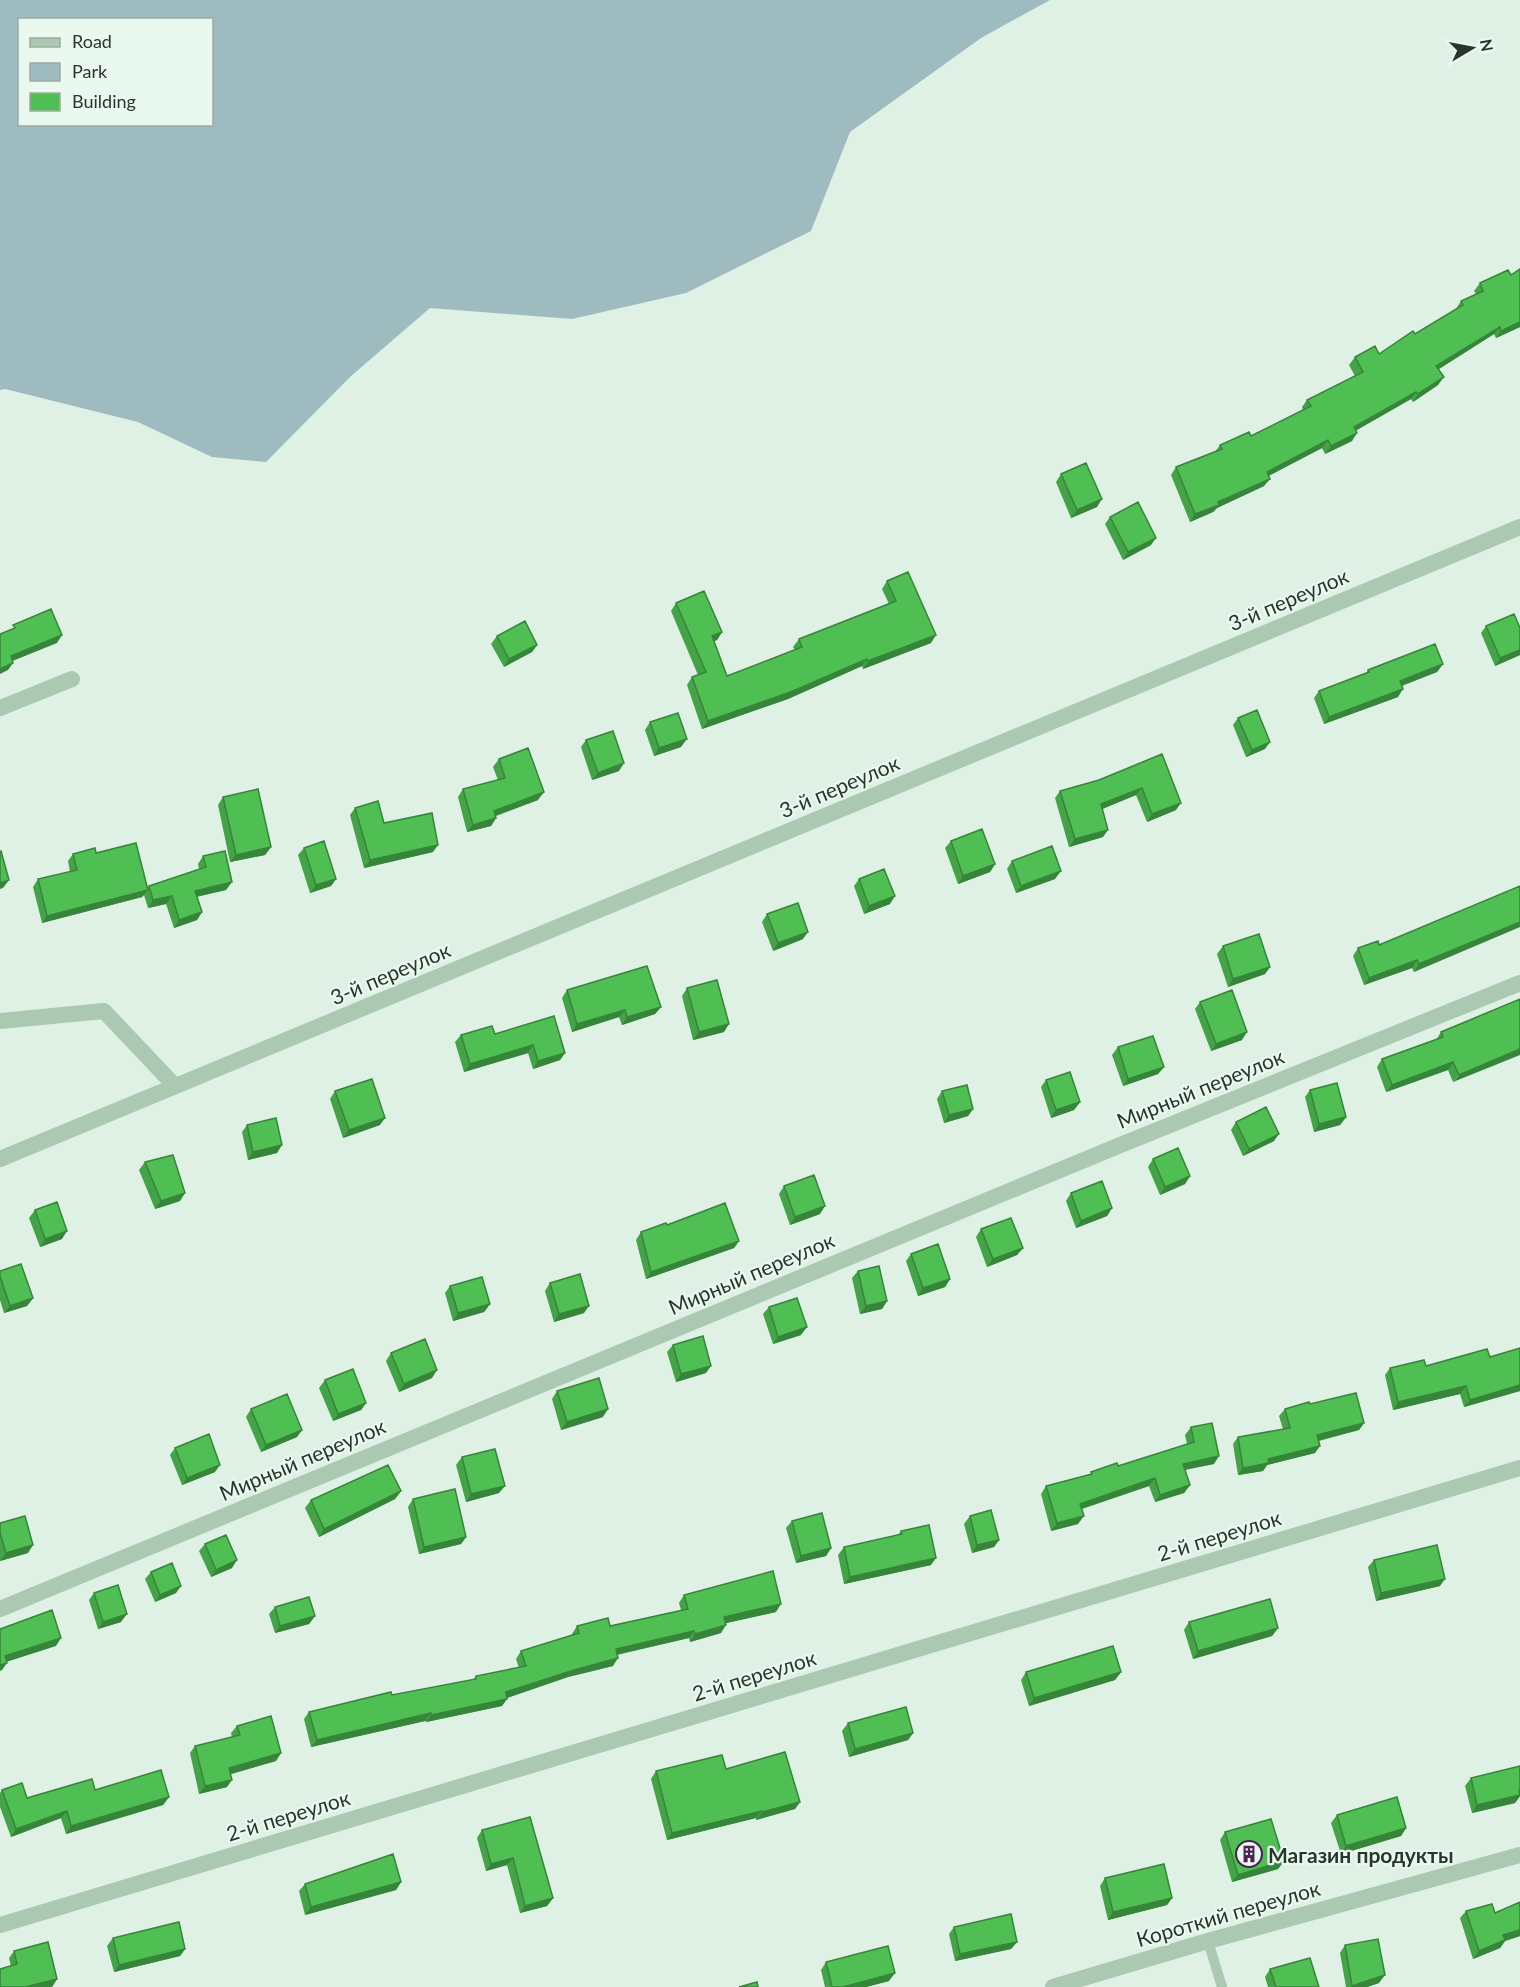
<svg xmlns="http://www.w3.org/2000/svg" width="1520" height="1987" viewBox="0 0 1520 1987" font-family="Lato,sans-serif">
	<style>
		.green { fill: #9ebbbf; fill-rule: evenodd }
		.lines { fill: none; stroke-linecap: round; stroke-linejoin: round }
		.service { stroke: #aac8b2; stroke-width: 10 }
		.minor { stroke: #aac8b2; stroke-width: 16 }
		.wall { fill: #44a347 }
		.shaded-wall { fill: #37853a }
		.building { fill: #4fbe53; stroke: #37853a; stroke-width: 1.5 }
		.labels { text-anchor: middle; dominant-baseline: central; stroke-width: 4.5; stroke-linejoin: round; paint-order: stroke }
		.street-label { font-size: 21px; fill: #29362b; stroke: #eaf9ef }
		.poi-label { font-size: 21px; font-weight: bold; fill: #29362b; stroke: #eaf9ef; text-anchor: start }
	</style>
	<rect width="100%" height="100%" fill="#def1e4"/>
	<path class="green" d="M0 0H1050L981 38 850 132 811 231 686 293 572 319 430 308 351 376 266 462 212 457 138 422 5 389 0 390ZM20 20H212V124H20Z"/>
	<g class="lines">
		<path class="service" d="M1208 1941 1222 1987"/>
		<path class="minor" d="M0 708 72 679
			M0 1021 104 1011 175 1086
			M0 1159 1520 527
			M0 1609 1118 1146 1520 983
			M0 1925 1520 1468
			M1053 1987 1208 1941 1520 1855"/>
	</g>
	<path class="wall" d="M1480 283 1520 327 1496 338 1494 334 1439 369 1438 385 1413 402 1411 399 1355 431 1352 441 1325 454 1322 448 1268 476 1264 486 1217 508 1213 512 1190 522 1171 475 1176 467 1215 452 1220 445 1251 436 1303 410 1302 407 1307 400 1355 376 1349 365 1355 357 1379 354 1415 334 1456 309 1461 301 1476 294 1474 291Z
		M1061 474 1097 507 1071 518 1056 482Z
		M1110 517 1151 545 1123 560 1105 524Z
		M887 581 931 643 863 669 862 666 788 699 702 729 687 685 692 677 698 675 671 611 676 603 722 632 717 640 714 641 727 676 795 650 793 647 799 639 889 604 882 589Z
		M1486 626 1520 628V655L1495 666 1481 633Z
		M497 636 537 645 532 652 504 667 491 644Z
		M1443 664 1437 672 1402 686 1398 697 1324 724 1314 698 1319 691 1366 673 1368 670Z
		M1238 718 1265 749 1246 757 1233 725Z
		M650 722 681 747 654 756 645 730Z
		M586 740 619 771 592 780 581 747Z
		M1162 754 1176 810 1147 822 1136 795 1102 809 1103 837 1069 847 1055 798 1060 791 1099 780Z
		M499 759 538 800 496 816V818L491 826 467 832 458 797 463 789 498 780 493 767Z
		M223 797 271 847 265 855 230 862 218 805Z
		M355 808 384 823 433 852 364 868 350 815Z
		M951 841 995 864 990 872 958 884 945 848Z
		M304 848 336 879 331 886 310 893 298 855Z
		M96 853 147 889 149 886 199 869 198 864 203 856 226 890 197 897 202 912 197 920 174 928 166 904 148 908 144 895 142 897 42 923 33 887 38 879 70 872 68 861 73 854Z
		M1012 861 1055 879 1016 893 1007 869Z
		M859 879 890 904 864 914 854 886Z
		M1520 886 1414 972 1412 968 1364 985 1353 956 1358 948 1379 945Z
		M767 914 803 939 773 951 762 922Z
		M1223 946 1270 967 1265 974 1228 987 1217 954Z
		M687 988 724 1032 693 1040 682 996Z
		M567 990 661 1007 655 1014 622 1025 619 1017 572 1032 562 998Z
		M1520 999 1453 1082 1448 1070 1386 1092 1377 1067 1382 1059 1436 1040 1441 1032Z
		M1200 1002 1242 1040 1211 1051 1195 1009Z
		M495 1034 565 1053 560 1060 533 1069 528 1053 464 1072 455 1042 461 1035Z
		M1118 1047 1164 1067 1158 1074 1123 1086 1112 1055Z
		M1046 1080 1080 1102 1074 1110 1051 1118 1041 1087Z
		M1310 1090 1346 1117 1340 1125 1314 1132 1305 1097Z
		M335 1091 380 1125 343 1138 330 1099Z
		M942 1091 973 1109 968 1116 944 1123 937 1099Z
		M1236 1122 1274 1141 1243 1156 1231 1130Z
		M247 1125 277 1153 248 1160 242 1132Z
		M1153 1159 1190 1176 1185 1184 1160 1195 1148 1167Z
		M145 1162 180 1201 155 1209 139 1170Z
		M784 1186 820 1214 790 1225 779 1194Z
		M1071 1193 1112 1208 1107 1216 1076 1228 1066 1201Z
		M35 1210 62 1239 40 1247 29 1218Z
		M667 1225 739 1241 734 1248 646 1279 636 1240 641 1232Z
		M981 1229 1023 1248 1017 1255 987 1267 976 1237Z
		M911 1254 950 1279 945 1287 918 1296 906 1261Z
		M0 1271 33 1298 27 1306 4 1313 0 1300Z
		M858 1271 887 1301 882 1309 860 1314 852 1278Z
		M550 1283 584 1313 554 1322 545 1291Z
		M450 1286 490 1304 484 1312 453 1321 445 1293Z
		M769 1307 801 1335 773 1344 763 1314Z
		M673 1345 706 1373 676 1382 667 1352Z
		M1520 1348V1391L1464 1407 1460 1394 1393 1410 1385 1375 1390 1368 1426 1366 1490 1357Z
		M391 1353 432 1378 399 1392 386 1361Z
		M325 1380 366 1403 361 1410 333 1421 319 1388Z
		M557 1391 603 1417 561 1430 552 1399Z
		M1310 1404 1364 1423 1359 1430 1319 1441 1315 1453 1267 1465 1263 1471 1238 1475 1233 1444 1238 1437 1283 1429 1279 1416 1285 1409Z
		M251 1409 302 1430 297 1437 261 1452 246 1417Z
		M1191 1427 1214 1464 1185 1470 1190 1485 1184 1493 1155 1502 1149 1486 1082 1509 1078 1524 1051 1531 1041 1494 1046 1486 1090 1474 1091 1472 1118 1466 1187 1444 1185 1435Z
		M175 1448 215 1472 182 1485 170 1455Z
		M462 1457 499 1493 466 1502 456 1465Z
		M401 1491 395 1499 319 1537 305 1508 311 1500Z
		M413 1499 466 1537 461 1544 419 1554 408 1507Z
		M970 1516 999 1540 994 1547 972 1553 964 1524Z
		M792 1521 831 1548 826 1556 796 1563 786 1528Z
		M0 1523 28 1553 0 1561Z
		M901 1531 931 1565 844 1584 838 1555 844 1547 898 1535Z
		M205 1544 232 1568 211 1577 199 1551Z
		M1374 1560 1440 1586 1376 1601 1368 1567Z
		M151 1572 176 1593 155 1602 145 1579Z
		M94 1593 121 1622 98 1629 89 1600Z
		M684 1595 776 1612 725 1623 721 1633 690 1642 689 1638 617 1655 613 1666 568 1677 507 1698 502 1706 426 1722 425 1721 311 1747 304 1719 309 1712 473 1680 476 1676 519 1668 516 1659 521 1651 572 1635V1634L577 1626H610L681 1610 679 1603Z
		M275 1607 315 1616 309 1624 275 1633 269 1614Z
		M1189 1622 1278 1628 1272 1636 1193 1659 1184 1630Z
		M1026 1672H1121L1115 1680 1029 1706 1021 1680Z
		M848 1723 913 1733 908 1740 849 1757 842 1731Z
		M237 1726 276 1761 231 1774 227 1787 199 1794 190 1753 195 1746 232 1737 231 1733Z
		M726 1769 800 1802 795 1809 756 1820V1818L667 1840 651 1779 656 1771Z
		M1471 1778 1520 1796 1515 1803 1472 1813 1465 1786Z
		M2 1790 27 1798 95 1790 169 1797 163 1805 66 1834 61 1818 11 1837 0 1807V1793Z
		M1337 1815 1406 1828 1401 1836 1341 1854 1331 1823Z
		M530 1817 553 1898 547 1906 520 1913 507 1865 486 1871 477 1838 482 1830Z
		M1225 1832 1284 1861 1278 1869 1232 1882 1220 1840Z
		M1105 1878 1172 1898 1167 1905 1108 1920 1100 1886Z
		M401 1882 396 1890 305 1915 299 1891 305 1884Z
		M1520 1902V1936L1505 1941 1500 1948 1473 1959 1460 1918 1466 1911 1495 1913Z
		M954 1927 1017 1942 1011 1949 955 1961 949 1934Z
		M113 1938 185 1949 180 1956 114 1972 107 1946Z
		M1345 1945 1379 1983 1367 1987H1346L1340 1953Z
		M14 1951 57 1979 52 1987H0L11 1966 9 1958Z
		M826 1962 889 1981 866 1987H825L821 1970Z
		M1270 1969 1319 1987H1268L1265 1977Z"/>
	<path class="shaded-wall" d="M1520 322V327L1496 338 1501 331Z
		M1500 327 1494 334 1431 374 1436 366Z
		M1444 377 1438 385 1413 402 1418 394Z
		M1416 392 1411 399 1348 435 1354 427Z
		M1357 433 1352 441 1325 454 1331 446Z
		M1328 440 1322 448 1261 480 1267 472Z
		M1270 479 1264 486 1217 508 1213 512 1190 522 1195 514 1218 502Z
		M1102 499 1097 507 1071 518 1077 510Z
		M1156 538 1151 545 1123 560 1128 552Z
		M722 632 717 640 707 644 712 636Z
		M62 635 57 643 5 664 11 656Z
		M936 635 931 643 863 669 868 661Z
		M537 645 532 652 504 667 509 659Z
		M1520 650V655L1495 666 1500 658Z
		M867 659 862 666 788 699 702 729 708 721Z
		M13 663 8 670 0 674V669Z
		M1443 664 1437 672 1395 688 1400 681Z
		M1403 689 1398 697 1324 724 1329 717Z
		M687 739 681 747 654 756 659 748Z
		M1270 742 1265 749 1246 757 1252 750Z
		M624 763 619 771 592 780 598 773Z
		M1142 788 1136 795 1095 812 1101 804Z
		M544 792 538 800 489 818 494 811Z
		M1181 803 1176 810 1147 822 1152 814Z
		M496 818 491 826 467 832 473 825Z
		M1108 830 1103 837 1069 847 1075 839Z
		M438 845 433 852 364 868 370 860Z
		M271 847 265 855 230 862 236 855Z
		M995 864 990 872 958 884 963 876Z
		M1061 871 1055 879 1016 893 1021 886Z
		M336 879 331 886 310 893 316 885Z
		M9 880 3 888 0 889V883Z
		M232 882 226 890 189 898 195 891Z
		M148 890 142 897 42 923 47 916Z
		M172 896 166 904 148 908 153 900Z
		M895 896 890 904 864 914 869 906Z
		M202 912 197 920 174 928 179 920Z
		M1520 922V927L1414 972 1419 964Z
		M808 932 803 939 773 951 778 943Z
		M1417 960 1412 968 1364 985 1369 978Z
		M1270 967 1265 974 1228 987 1233 979Z
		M661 1007 655 1014 622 1025 627 1017Z
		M625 1010 619 1017 572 1032 577 1024Z
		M729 1024 724 1032 693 1040 699 1032Z
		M1247 1032 1242 1040 1211 1051 1216 1044Z
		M533 1045 528 1053 464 1072 470 1064Z
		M1520 1049V1055L1453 1082 1459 1075Z
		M565 1053 560 1060 533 1069 538 1061Z
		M1453 1062 1448 1070 1386 1092 1392 1085Z
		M1164 1067 1158 1074 1123 1086 1128 1079Z
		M1080 1102 1074 1110 1051 1118 1056 1110Z
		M973 1109 968 1116 944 1123 949 1115Z
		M1346 1117 1340 1125 1314 1132 1319 1124Z
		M385 1118 380 1125 343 1138 349 1130Z
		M1279 1134 1274 1141 1243 1156 1249 1149Z
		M282 1145 277 1153 248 1160 253 1152Z
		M1190 1176 1185 1184 1160 1195 1165 1187Z
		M185 1193 180 1201 155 1209 161 1201Z
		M825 1206 820 1214 790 1225 795 1217Z
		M1112 1208 1107 1216 1076 1228 1081 1221Z
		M67 1231 62 1239 40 1247 45 1239Z
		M739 1241 734 1248 646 1279 651 1272Z
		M1023 1248 1017 1255 987 1267 993 1259Z
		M950 1279 945 1287 918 1296 923 1288Z
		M33 1298 27 1306 4 1313 10 1306Z
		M887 1301 882 1309 860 1314 866 1306Z
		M490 1304 484 1312 453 1321 458 1313Z
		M589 1306 584 1313 554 1322 559 1314Z
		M807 1327 801 1335 773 1344 778 1337Z
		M711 1366 706 1373 676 1382 681 1374Z
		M437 1370 432 1378 399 1392 404 1384Z
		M1520 1385V1391L1464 1407 1470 1400Z
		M1466 1386 1460 1394 1393 1410 1398 1402Z
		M366 1403 361 1410 333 1421 338 1414Z
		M608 1409 603 1417 561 1430 567 1422Z
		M1364 1423 1359 1430 1312 1442 1317 1435Z
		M302 1430 297 1437 261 1452 266 1445Z
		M1320 1446 1315 1453 1267 1465 1263 1471 1238 1475 1243 1468 1268 1459Z
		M1219 1456 1214 1464 1177 1471 1183 1464Z
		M220 1465 215 1472 182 1485 187 1478Z
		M1155 1478 1149 1486 1075 1511 1080 1504Z
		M1190 1485 1184 1493 1155 1502 1160 1495Z
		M505 1486 499 1493 466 1502 471 1494Z
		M401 1491 395 1499 319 1537 324 1529Z
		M1084 1516 1078 1524 1051 1531 1057 1523Z
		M466 1537 461 1544 419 1554 424 1547Z
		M999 1540 994 1547 972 1553 977 1545Z
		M33 1545 28 1553 0 1561 6 1553Z
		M831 1548 826 1556 796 1563 801 1556Z
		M936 1558 931 1565 844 1584 850 1577Z
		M237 1560 232 1568 211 1577 216 1570Z
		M1445 1579 1440 1586 1376 1601 1381 1593Z
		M181 1586 176 1593 155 1602 160 1595Z
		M781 1604 776 1612 718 1625 724 1617Z
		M127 1614 121 1622 98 1629 103 1622Z
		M315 1616 309 1624 275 1633 280 1626Z
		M726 1625 721 1633 690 1642 695 1634Z
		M1278 1628 1272 1636 1193 1659 1198 1651Z
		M694 1631 689 1638 610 1656 616 1649Z
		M61 1638 56 1646 0 1664 5 1656Z
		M618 1658 613 1666 568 1677 501 1700 506 1692 574 1670Z
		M7 1663 2 1670 0 1671V1665Z
		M1121 1672 1115 1680 1029 1706 1034 1698Z
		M507 1699 502 1706 426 1722 431 1715Z
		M431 1713 425 1721 311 1747 317 1740Z
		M913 1733 908 1740 849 1757 855 1749Z
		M281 1753 276 1761 224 1776 229 1768Z
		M232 1780 227 1787 199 1794 205 1786Z
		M1520 1789V1796L1515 1803 1472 1813 1477 1805Z
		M169 1797 163 1805 66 1834 71 1826Z
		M800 1802 795 1809 756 1820 762 1812Z
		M67 1811 61 1818 11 1837 16 1829Z
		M761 1811 756 1818 667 1840 672 1833Z
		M1406 1828 1401 1836 1341 1854 1346 1846Z
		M513 1858 507 1865 486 1871 491 1864Z
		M1284 1861 1278 1869 1232 1882 1238 1875Z
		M401 1882 396 1890 305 1915 311 1907Z
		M553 1898 547 1906 520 1913 525 1906Z
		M1172 1898 1167 1905 1108 1920 1113 1912Z
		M1520 1930V1936L1505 1941 1500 1948 1473 1959 1479 1951 1503 1935Z
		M1017 1942 1011 1949 955 1961 960 1954Z
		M185 1949 180 1956 114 1972 119 1965Z
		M895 1973 889 1981 866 1987H843Z
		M1385 1975 1379 1983 1367 1987H1352V1986Z
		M57 1979 52 1987H25Z"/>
	<path class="building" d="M1520 269V322L1501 331 1500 327 1436 366 1444 377 1418 394 1416 392 1354 427 1357 433 1331 446 1328 440 1267 472 1270 479 1218 502 1219 505 1195 514 1176 467 1222 449 1220 445 1249 432 1251 436 1311 406 1307 400 1363 372 1355 357 1375 346 1379 354 1413 331 1415 334 1463 305 1461 301 1483 291 1480 283 1508 270 1511 275Z
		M1086 463 1102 499 1077 510 1061 474Z
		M1138 502 1156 538 1128 552 1110 517Z
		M908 572 936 635 868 661 867 659 793 691 708 721 692 677 706 672 676 603 704 591 722 632 712 636 727 676 802 647 799 639 896 601 887 581Z
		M51 609 62 635 11 656 13 663 0 669V634L15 628 13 625Z
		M1514 614 1520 628V650L1500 658 1486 626Z
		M525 621 537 645 509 659 497 636Z
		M1435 644 1443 664 1400 681 1403 689 1329 717 1319 691 1369 672 1368 670Z
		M1257 710 1270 742 1252 750 1238 718Z
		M678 713 687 739 659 748 650 722Z
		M613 731 624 763 598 773 586 740Z
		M528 748 544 792 494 811 496 818 473 825 463 789 505 778 499 759Z
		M1162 754 1181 803 1152 814 1142 788 1101 804 1108 830 1075 839 1060 791 1099 780Z
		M258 789 271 847 236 855 223 797Z
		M378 801 384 823 432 813 438 845 370 860 355 808Z
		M982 829 995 864 963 876 951 841Z
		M324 841 336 879 316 885 304 848Z
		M136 843 148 890 47 916 38 879 77 870 73 854 95 848 96 853Z
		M1052 846 1061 871 1021 886 1012 861Z
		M1 851 9 880 0 883V852Z
		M225 851 232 882 195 891 202 912 179 920 172 896 153 900 149 886 206 867 203 856Z
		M884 869 895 896 869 906 859 879Z
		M1520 886V922L1419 964 1417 960 1369 978 1358 948 1378 941 1379 945Z
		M798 903 808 932 778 943 767 914Z
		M1259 934 1270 967 1233 979 1223 946Z
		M647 966 661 1007 627 1017 625 1010 577 1024 567 990Z
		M717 980 729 1024 699 1032 687 988Z
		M1232 990 1247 1032 1216 1044 1200 1002Z
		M1520 999V1049L1459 1075 1453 1062 1392 1085 1382 1059 1443 1037 1441 1032Z
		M554 1016 565 1053 538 1061 533 1045 470 1064 461 1035 492 1026 495 1034Z
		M1153 1036 1164 1067 1128 1079 1118 1047Z
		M1070 1072 1080 1102 1056 1110 1046 1080Z
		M372 1079 385 1118 349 1130 335 1091Z
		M1337 1083 1346 1117 1319 1124 1310 1090Z
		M967 1085 973 1109 949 1115 942 1091Z
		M1266 1107 1279 1134 1249 1149 1236 1122Z
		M276 1118 282 1145 253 1152 247 1125Z
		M1178 1148 1190 1176 1165 1187 1153 1159Z
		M173 1155 185 1193 161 1201 145 1162Z
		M814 1175 825 1206 795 1217 784 1186Z
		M1102 1181 1112 1208 1081 1221 1071 1193Z
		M57 1202 67 1231 45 1239 35 1210Z
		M725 1203 739 1241 651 1272 641 1232 666 1223 667 1225Z
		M1011 1218 1023 1248 993 1259 981 1229Z
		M938 1244 950 1279 923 1288 911 1254Z
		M21 1264 33 1298 10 1306 0 1276V1271Z
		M879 1266 887 1301 866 1306 858 1271Z
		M580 1274 589 1306 559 1314 550 1283Z
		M482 1277 490 1304 458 1313 450 1286Z
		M797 1298 807 1327 778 1337 769 1307Z
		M703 1336 711 1366 681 1374 673 1345Z
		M425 1339 437 1370 404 1384 391 1353Z
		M1520 1348V1385L1470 1400 1466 1386 1398 1402 1390 1368 1424 1360 1426 1366 1487 1349 1490 1357Z
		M353 1369 366 1403 338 1414 325 1380Z
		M599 1378 608 1409 567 1422 557 1391Z
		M1356 1393 1364 1423 1317 1435 1320 1446 1268 1459 1269 1463 1243 1468 1238 1437 1290 1428 1285 1409 1309 1402 1310 1404Z
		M287 1394 302 1430 266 1445 251 1409Z
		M1212 1423 1219 1456 1183 1464 1190 1485 1160 1495 1155 1478 1080 1504 1084 1516 1057 1523 1046 1486 1092 1474 1091 1472 1117 1463 1118 1466 1194 1442 1191 1427Z
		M209 1434 220 1465 187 1478 175 1448Z
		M495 1449 505 1486 471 1494 462 1457Z
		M388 1465 401 1491 324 1529 311 1500Z
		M455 1489 466 1537 424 1547 413 1499Z
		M991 1510 999 1540 977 1545 970 1516Z
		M822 1513 831 1548 801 1556 792 1521Z
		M25 1516 33 1545 6 1553 0 1533V1523Z
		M929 1525 936 1558 850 1577 844 1547 902 1534 901 1531Z
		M226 1535 237 1560 216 1570 205 1544Z
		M1437 1545 1445 1579 1381 1593 1374 1560Z
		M172 1563 181 1586 160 1595 151 1572Z
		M773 1571 781 1604 724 1617 726 1625 695 1634 694 1631 616 1649 618 1658 574 1670 506 1692 507 1699 431 1715V1713L317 1740 309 1712 391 1692 392 1695 476 1679V1676L526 1666 521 1651 579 1633 577 1626 608 1618 610 1626 688 1609 684 1595Z
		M118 1585 127 1614 103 1622 94 1593Z
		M309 1597 315 1616 280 1626 275 1607Z
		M1270 1599 1278 1628 1198 1651 1189 1622Z
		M52 1610 61 1638 5 1656 7 1663 0 1665V1629Z
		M1113 1646 1121 1672 1034 1698 1026 1672Z
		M906 1707 913 1733 855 1749 848 1723Z
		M271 1716 281 1753 229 1768 232 1780 205 1786 195 1746 240 1735 237 1726Z
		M785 1752 800 1802 762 1812 761 1811 672 1833 656 1771 722 1755 726 1769Z
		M1520 1766V1789L1519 1790 1520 1795 1477 1805 1471 1778Z
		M161 1770 169 1797 71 1826 67 1811 16 1829 2 1790 22 1783 27 1798 92 1779 95 1790Z
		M1397 1797 1406 1828 1346 1846 1337 1815Z
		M530 1817 553 1898 525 1906 513 1858 491 1864 482 1830Z
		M1271 1819 1284 1861 1238 1875 1225 1832Z
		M393 1854 401 1882 311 1907 305 1884Z
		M1164 1864 1172 1898 1113 1912 1105 1878Z
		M1520 1902V1930L1503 1935 1505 1940 1479 1951 1466 1911 1492 1904 1495 1913Z
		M1011 1914 1017 1942 960 1954 954 1927Z
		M179 1922 185 1949 119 1965 113 1938Z
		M1378 1939 1385 1975 1352 1986 1345 1945Z
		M48 1942 57 1979 25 1987H0V1969L17 1964 14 1951Z
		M888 1946 895 1973 843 1987H832L826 1962Z
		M1310 1958 1319 1987H1276L1270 1969Z
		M757 1982 758 1987H739Z"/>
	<defs>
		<symbol id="building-ring" viewBox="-11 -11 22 22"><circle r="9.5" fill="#eaf9ef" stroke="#4e2155" stroke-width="1.5"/><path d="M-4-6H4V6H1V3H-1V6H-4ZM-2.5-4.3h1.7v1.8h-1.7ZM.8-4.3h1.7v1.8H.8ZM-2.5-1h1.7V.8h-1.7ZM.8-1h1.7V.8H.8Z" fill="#4e2155"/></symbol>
	</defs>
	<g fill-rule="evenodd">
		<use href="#building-ring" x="1234" y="1839" width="30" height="30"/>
	</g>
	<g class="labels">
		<g class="street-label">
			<text transform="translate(1288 599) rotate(-23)">3-й переулок</text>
			<text transform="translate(839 786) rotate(-23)">3-й переулок</text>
			<text transform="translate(390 973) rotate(-23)">3-й переулок</text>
			<text transform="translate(1200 1088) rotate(-22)">Мирный переулок</text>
			<text transform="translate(751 1273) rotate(-23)">Мирный переулок</text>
			<text transform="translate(302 1459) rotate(-23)">Мирный переулок</text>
			<text transform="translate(1219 1535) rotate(-17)">2-й переулок</text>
			<text transform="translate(754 1675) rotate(-17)">2-й переулок</text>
			<text transform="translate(288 1815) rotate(-17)">2-й переулок</text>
			<text transform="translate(1228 1913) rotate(-16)">Короткий переулок</text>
		</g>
		<g class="poi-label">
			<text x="1268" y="1854">Магазин продукты</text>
		</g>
	</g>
	<rect x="18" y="18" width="195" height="108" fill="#eaf9ef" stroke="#9daba1" stroke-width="1.5"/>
	<rect x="30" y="38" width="30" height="9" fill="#aac8b2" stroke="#9daba1" stroke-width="1.5"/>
	<text x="72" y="48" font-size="18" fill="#29362b">Road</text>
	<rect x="30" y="63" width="30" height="18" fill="#9ebbbf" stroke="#9daba1" stroke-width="1.5"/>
	<text x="72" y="78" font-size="18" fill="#29362b">Park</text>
	<rect x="30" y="93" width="30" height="18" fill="#4fbe53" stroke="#9daba1" stroke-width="1.5"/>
	<text x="72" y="108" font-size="18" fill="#29362b">Building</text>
	<g transform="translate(1472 48) rotate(80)" stroke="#eaf9ef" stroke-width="4.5" paint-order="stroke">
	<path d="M0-4.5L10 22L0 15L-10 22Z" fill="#29362b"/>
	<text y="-9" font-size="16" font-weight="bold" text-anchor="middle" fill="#29362b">N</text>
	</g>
</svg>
